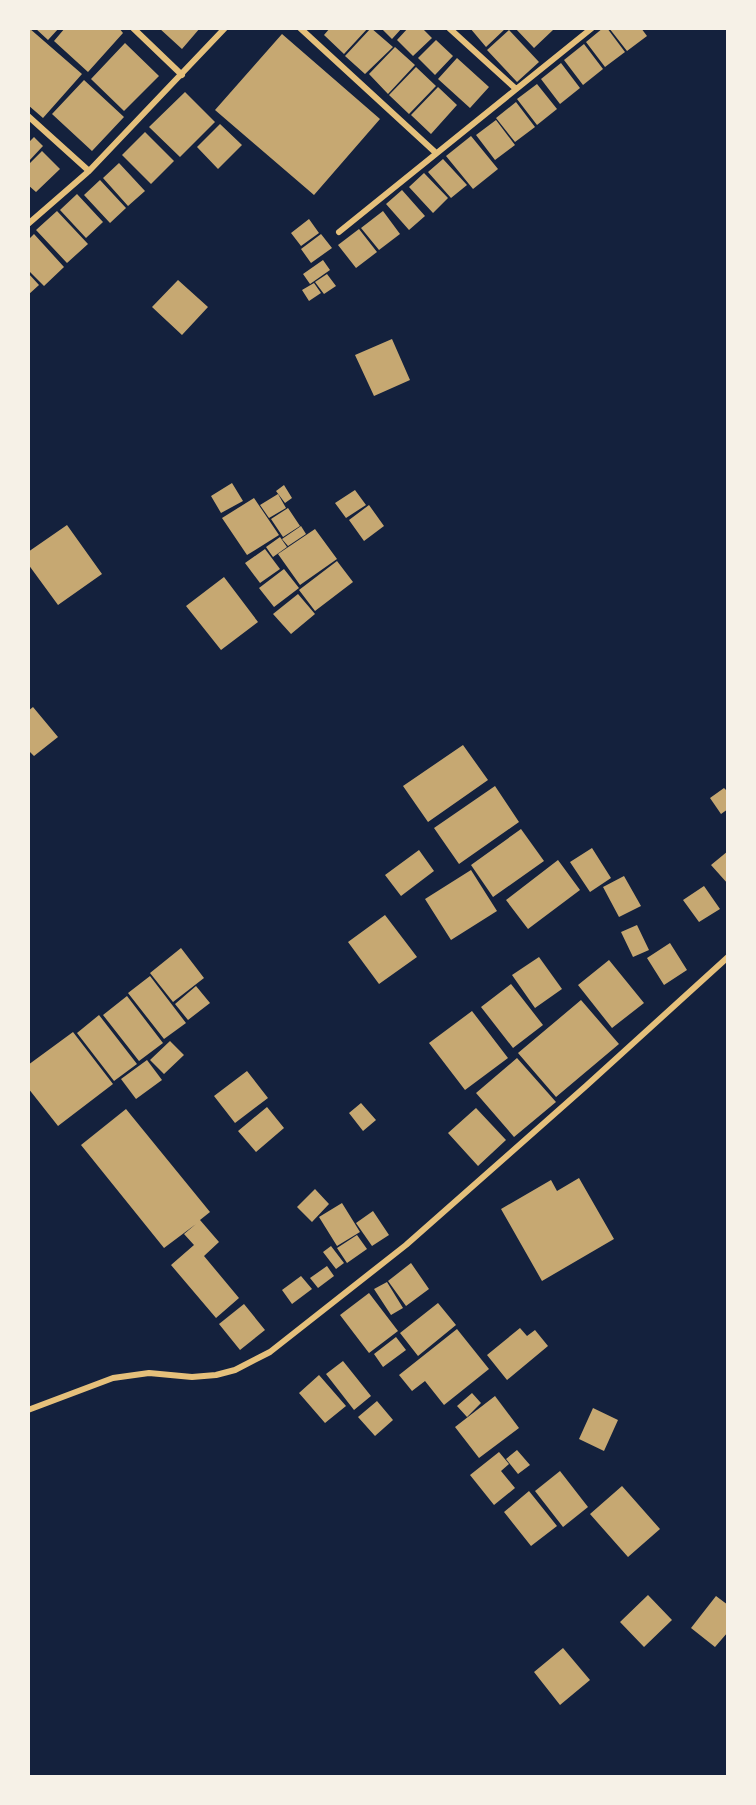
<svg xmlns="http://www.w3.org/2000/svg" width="756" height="1805" viewBox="0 0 756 1805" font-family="Montserrat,sans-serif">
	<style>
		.building { fill: #c6a872 }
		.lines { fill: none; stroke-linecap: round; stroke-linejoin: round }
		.minor { stroke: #e5c07b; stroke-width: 6 }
	</style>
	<rect width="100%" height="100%" fill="#14213d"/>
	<path class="building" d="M29 28 82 74 43 118 28 105Z
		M35 28H59L48 40Z
		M65 28H119L123 33 88 72 54 41Z
		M159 28H200L182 49Z
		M330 28H368L344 54 324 35Z
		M371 28 393 47 365 74 345 56Z
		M381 28H402L392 39Z
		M408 28H422L432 38 413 56 397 40Z
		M470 28H506L486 47Z
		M515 28H552L553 30 534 48Z
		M603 28H607L625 52 605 67 586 42Z
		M609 28H641L647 36 627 51Z
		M509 30 539 62 517 82 487 50Z
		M282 34 380 119 314 195 215 110Z
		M436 40 453 56 435 75 418 58Z
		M125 43 159 76 124 111 91 79Z
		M584 44 603 69 583 85 564 60Z
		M395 47 415 65 388 94 369 74Z
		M457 58 489 87 470 108 438 79Z
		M561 63 580 88 560 104 541 79Z
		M416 67 436 86 409 114 389 95Z
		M84 80 124 117 92 151 52 114Z
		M537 84 557 109 537 125 517 99Z
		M438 87 457 105 431 134 411 115Z
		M185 92 215 122 180 157 149 127Z
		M516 102 535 127 515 142 496 118Z
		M496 120 515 145 495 160 476 135Z
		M220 124 242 145 218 169 197 147Z
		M145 132 174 161 151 184 122 155Z
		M471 136 498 169 473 189 446 156Z
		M34 137 43 146 28 162V143Z
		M42 151 60 169 36 192 28 185V165Z
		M443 159 467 185 451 198 428 172Z
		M119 163 145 191 128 206 103 178Z
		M424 173 448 198 433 213 409 187Z
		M100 180 126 208 110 223 84 195Z
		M402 190 425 216 409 230 386 204Z
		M77 194 103 222 86 238 60 210Z
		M57 211 88 244 67 263 36 230Z
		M383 211 400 234 379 250 361 228Z
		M309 219 319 233 301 246 291 233Z
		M359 229 377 252 356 268 338 245Z
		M34 234 64 267 44 286 28 270V240Z
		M321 234 332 248 311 263 301 249Z
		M323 260 330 270 310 284 303 274Z
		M28 273 39 285 28 295Z
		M327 274 336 286 324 294 315 282Z
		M178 280 208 307 182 335 152 307Z
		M314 283 321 293 309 301 302 290Z
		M392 339 410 380 374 396 355 355Z
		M232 483 243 501 221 513 211 496Z
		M284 485 292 498 285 503 276 491Z
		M355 490 366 505 346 518 335 503Z
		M278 494 286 508 269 518 260 505Z
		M254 498 279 535 247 555 222 518Z
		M369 505 384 526 364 541 349 520Z
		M288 508 300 526 283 537 271 519Z
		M67 525 102 574 58 605 28 564V552Z
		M301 526 306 534 288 546 282 539Z
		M315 529 337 559 300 585 278 554Z
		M280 537 287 547 273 557 266 547Z
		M265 549 280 569 260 583 245 563Z
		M337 561 353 582 315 611 299 590Z
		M284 569 299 588 274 607 259 588Z
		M224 577 258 622 221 650 186 606Z
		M298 594 315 614 291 634 273 614Z
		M33 707 58 737 34 756 28 750V711Z
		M463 745 488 780 428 822 403 786Z
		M495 786 519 822 459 864 434 828Z
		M724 788 728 792V809L721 814 710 798Z
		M521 829 544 861 493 897 471 865Z
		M592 848 611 878 590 892 570 862Z
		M419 850 434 871 401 896 385 875Z
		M728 851V884L711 865Z
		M558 860 580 890 528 929 506 900Z
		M471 870 497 911 451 940 425 899Z
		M624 876 641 906 619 917 603 887Z
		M704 886 720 909 699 922 683 900Z
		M385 915 417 957 379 984 348 942Z
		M637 925 649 950 633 957 621 932Z
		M670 943 687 970 664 985 647 958Z
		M181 948 204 978 173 1002 150 973Z
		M539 957 562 989 535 1008 512 975Z
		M609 960 644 1003 612 1028 578 985Z
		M150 976 186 1023 164 1039 128 993Z
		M511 984 543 1025 513 1048 481 1007Z
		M196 986 210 1003 188 1020 175 1004Z
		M127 996 163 1043 139 1061 103 1015Z
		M581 1000 619 1044 556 1097 518 1053Z
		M472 1011 508 1058 465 1090 429 1043Z
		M99 1015 137 1064 114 1081 77 1033Z
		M73 1032 113 1084 58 1126 28 1088V1065Z
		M170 1041 184 1055 164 1074 150 1060Z
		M517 1058 556 1102 514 1137 476 1093Z
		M147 1060 162 1080 136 1099 121 1079Z
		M247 1071 268 1098 235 1123 214 1096Z
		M361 1103 376 1120 363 1131 349 1113Z
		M267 1107 284 1128 256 1152 238 1131Z
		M476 1108 506 1140 478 1166 448 1133Z
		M126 1109 210 1212 200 1220 219 1242 204 1256 239 1298 216 1318 171 1265 194 1245 184 1234 196 1224 164 1248 81 1145Z
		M579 1178 614 1239 542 1281 501 1209 551 1180 557 1191Z
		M315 1189 329 1204 312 1222 297 1207Z
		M342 1203 360 1232 337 1246 319 1217Z
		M373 1211 389 1235 372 1246 356 1223Z
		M357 1235 367 1249 347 1263 337 1248Z
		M331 1246 344 1263 336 1269 323 1252Z
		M411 1263 429 1289 406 1306 388 1281Z
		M327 1266 334 1276 318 1288 310 1278Z
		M301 1276 312 1289 292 1304 282 1290Z
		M387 1282 403 1308 391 1315 374 1289Z
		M369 1293 398 1331 369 1353 340 1315Z
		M438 1303 456 1325 418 1356 400 1333Z
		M244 1304 265 1330 240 1350 219 1324Z
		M520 1328 527 1336 535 1330 548 1346 507 1380 487 1355Z
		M457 1329 489 1369 444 1405 425 1381 412 1391 399 1375Z
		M396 1337 406 1350 383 1367 374 1354Z
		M343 1361 371 1396 354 1410 326 1374Z
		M319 1375 346 1406 325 1423 299 1393Z
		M472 1393 481 1403 467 1417 457 1406Z
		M495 1396 519 1428 479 1458 455 1427Z
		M377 1401 393 1420 375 1436 358 1417Z
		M593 1408 618 1420 604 1451 579 1439Z
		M517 1450 530 1465 518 1474 506 1459Z
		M499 1452 509 1464 501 1471 515 1488 494 1505 470 1475Z
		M560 1471 588 1507 563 1527 535 1491Z
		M622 1486 660 1529 628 1557 590 1514Z
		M529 1491 557 1526 531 1546 504 1512Z
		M648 1595 672 1620 644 1647 620 1622Z
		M716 1596 728 1605V1632L715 1647 691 1628Z
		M563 1648 590 1680 560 1705 534 1672Z"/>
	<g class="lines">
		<path class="minor" d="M133 28 182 75
			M300 28 436 153
			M449 28 516 89
			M28 116 89 171
			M28 224 89 171 225 28
			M339 232 592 28
			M28 1410 113 1378 149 1373 192 1377 216 1375 235 1370 270 1352 406 1245 586 1086 728 957"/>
	</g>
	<rect width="756" height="1805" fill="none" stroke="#f6f1e7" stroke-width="60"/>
</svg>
